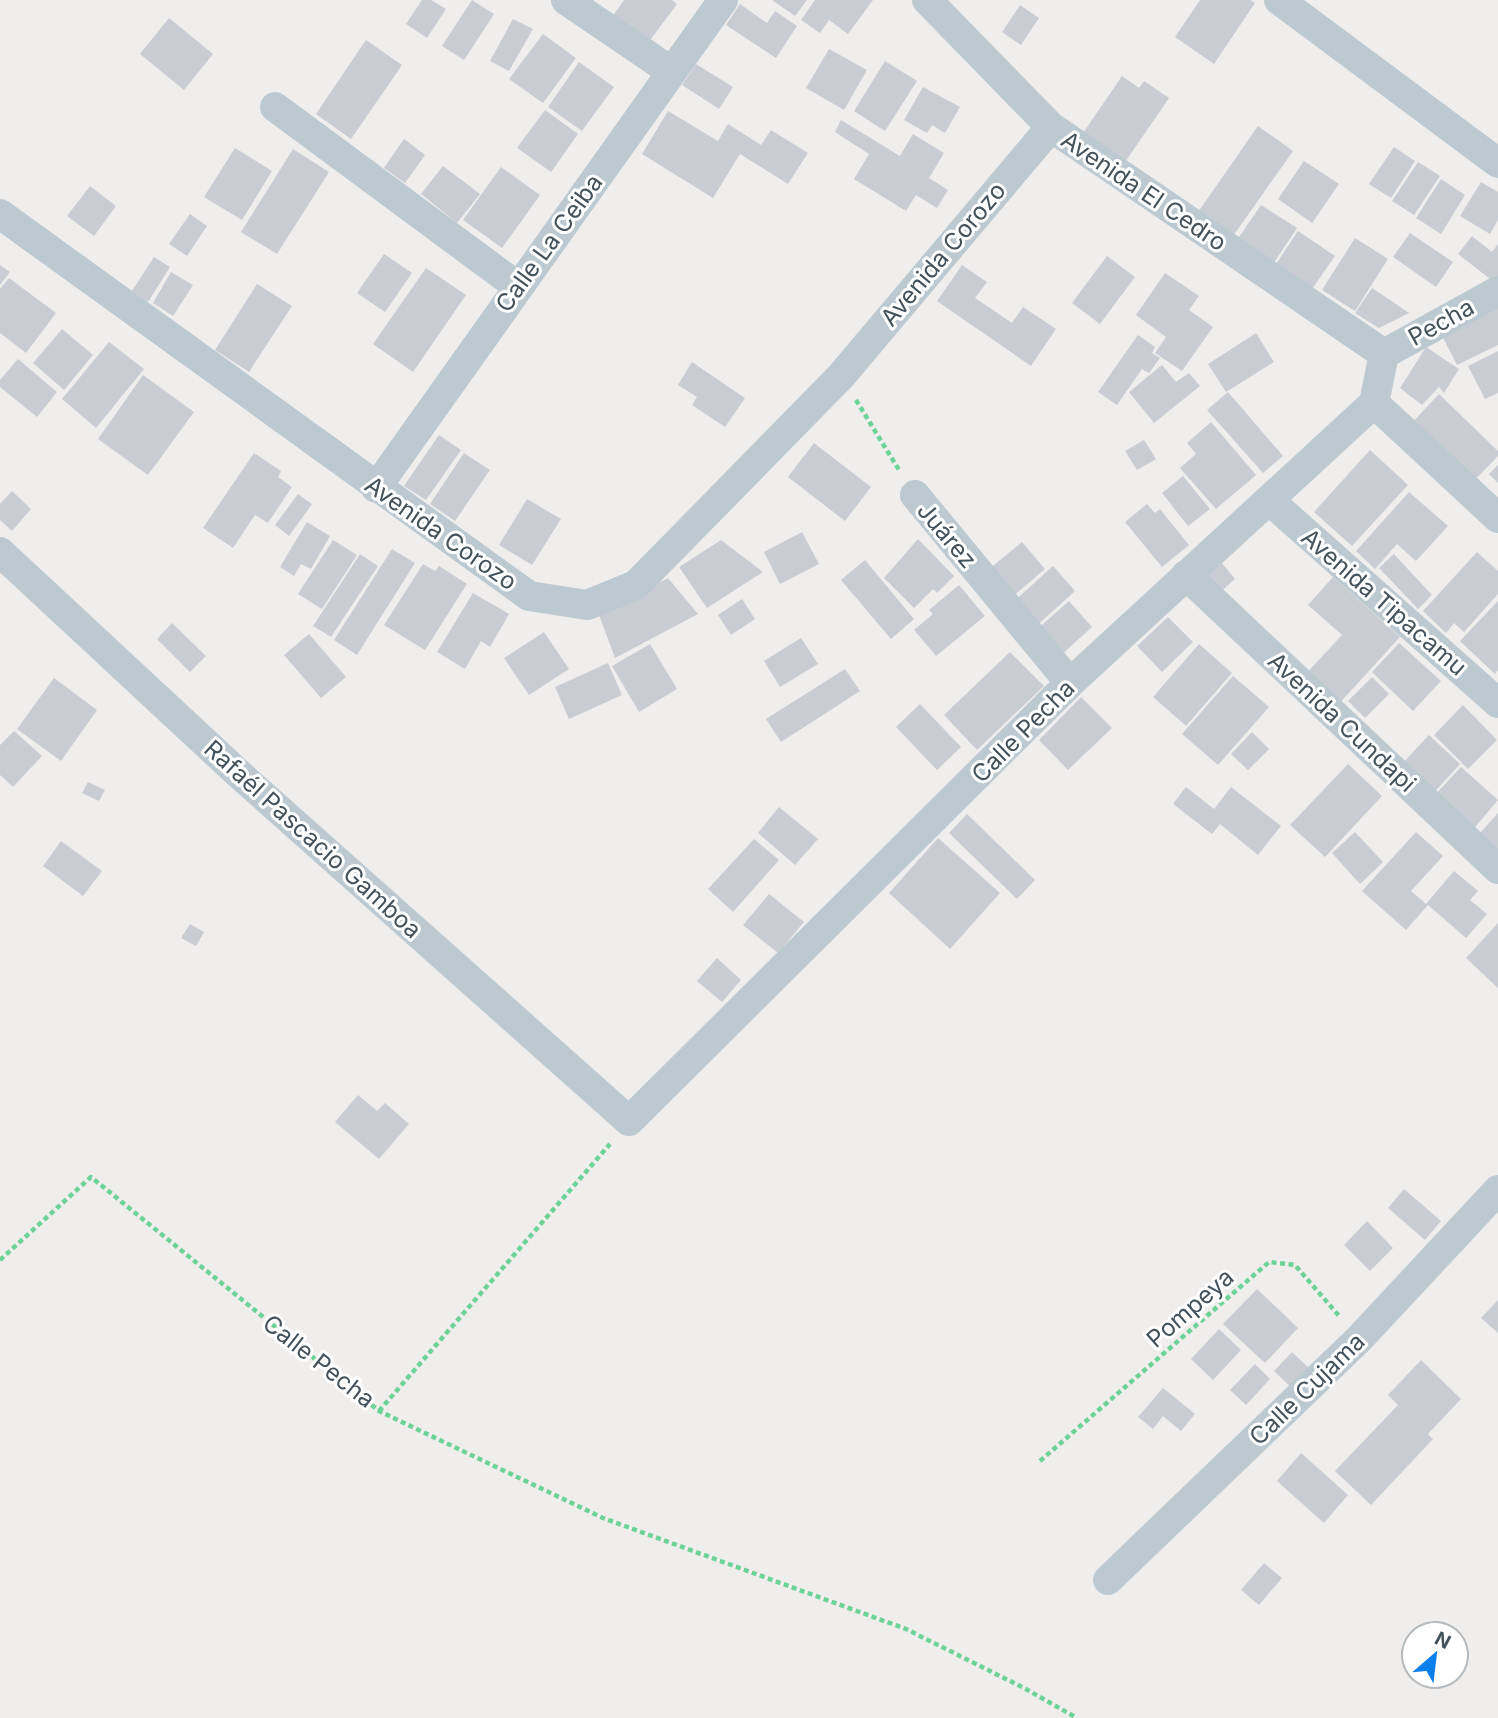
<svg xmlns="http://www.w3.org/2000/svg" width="1498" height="1718" viewBox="0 0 1498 1718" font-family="Inter,sans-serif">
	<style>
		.building { fill: #c9ccd2 }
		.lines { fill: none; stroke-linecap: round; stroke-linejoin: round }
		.path { stroke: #6cd398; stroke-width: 4.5; stroke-dasharray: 5 3.5; stroke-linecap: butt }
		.street { stroke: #bcc9d1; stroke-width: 30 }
		.labels { text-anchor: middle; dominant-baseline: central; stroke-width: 6; stroke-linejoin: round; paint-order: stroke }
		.street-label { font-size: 24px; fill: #44525c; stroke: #fff }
	</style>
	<rect width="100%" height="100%" fill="#f0eded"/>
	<path class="building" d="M422 0H431L446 9 427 38 406 24Z
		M472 0 494 14 464 60 442 46Z
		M624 0H672L677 4 648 43 612 17Z
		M772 0H807L795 16Z
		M815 0H873L848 34 829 20 820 33 801 20Z
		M1200 0H1250L1255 3 1214 64 1175 37Z
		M740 4 767 23 775 11 797 26 776 58 726 25Z
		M1020 5 1039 18 1021 45 1002 32Z
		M169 18 213 54 184 90 140 54Z
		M513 19 533 29 509 71 490 61Z
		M543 34 576 58 543 103 509 79Z
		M366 40 402 65 351 139 316 114Z
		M829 49 867 70 844 110 806 88Z
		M885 61 917 81 885 131 854 111Z
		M579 62 614 87 582 131 548 107Z
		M696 64 733 87 719 109 682 85Z
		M1122 76 1139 88 1144 81 1169 98 1121 168 1079 139Z
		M923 87 960 107 945 133 932 125 927 133 904 120Z
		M545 110 578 134 551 172 517 148Z
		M668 111 718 141 728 124 761 145 771 130 808 153 788 184 740 154 713 198 642 154Z
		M841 120 900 156 913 134 944 153 929 178 948 190 937 208 916 195 906 211 854 179 869 154 835 132Z
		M1258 126 1293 151 1231 239 1196 215Z
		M404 139 425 155 405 183 384 168Z
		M1394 147 1415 161 1391 198 1369 184Z
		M235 148 272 171 242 220 204 197Z
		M293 149 329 172 277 254 241 232Z
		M1304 161 1339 184 1312 223 1278 199Z
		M1418 162 1440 176 1414 215 1392 201Z
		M443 166 480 194 457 223 421 194Z
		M501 167 540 195 502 248 463 220Z
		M1441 179 1465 195 1441 234 1416 218Z
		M1481 182 1498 192V220L1490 234 1460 216Z
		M90 186 116 206 94 236 67 216Z
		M1261 205 1297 228 1273 264 1237 240Z
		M190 214 207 226 187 256 169 244Z
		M1298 231 1335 256 1308 295 1272 270Z
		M1410 233 1453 262 1436 287 1393 257Z
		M1472 236 1492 252 1498 244V276L1494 282 1458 254Z
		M1355 238 1388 259 1355 311 1322 290Z
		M384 254 412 273 385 312 357 293Z
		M1107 256 1135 277 1100 324 1072 303Z
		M154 257 170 267 148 302 132 291Z
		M0 265 10 272 0 285Z
		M962 265 987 282 975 298 1012 323 1023 307 1056 329 1031 366 937 301Z
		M426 268 466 295 413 372 373 344Z
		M171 272 193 285 173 316 153 303Z
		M1165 273 1199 296 1189 310 1213 327 1182 371 1155 353 1166 337 1136 315Z
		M9 278 56 313 26 353 0 333V289Z
		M257 284 292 306 249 372 215 350Z
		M1372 288 1409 313 1379 328 1355 313Z
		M1498 298V345L1457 365 1438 328Z
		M62 329 93 355 64 390 33 363Z
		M1256 333 1274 362 1226 392 1208 364Z
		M1138 335 1155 347 1152 353 1160 358 1149 373 1142 369 1117 405 1098 392Z
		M109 342 144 369 96 428 62 399Z
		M1426 347 1459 369 1444 393 1439 387 1422 405 1400 388Z
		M1498 351V393L1485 399 1468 366Z
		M18 359 57 392 37 417 0 387V380Z
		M692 362 745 398 725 427 692 405 697 397 678 385Z
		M1162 365 1176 382 1189 373 1200 386 1154 423 1129 392Z
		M143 375 194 412 148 475 98 439Z
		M1228 392 1283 456 1263 473 1207 410Z
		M1439 394 1498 451V456L1468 487 1406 429Z
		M1211 422 1256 475 1216 509 1180 468 1196 454 1187 443Z
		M439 435 461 450 426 500 404 486Z
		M1144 440 1156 459 1137 470 1125 451Z
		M814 443 871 487 845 521 788 477Z
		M1370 450 1408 485 1352 546 1314 512Z
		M254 453 281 471 278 477 292 487 268 523 255 515 233 548 203 528Z
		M464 453 490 470 455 521 430 504Z
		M1498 465V483L1489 474Z
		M1183 476 1210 509 1188 526 1162 493Z
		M12 491 31 509 12 531 0 520V504Z
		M1409 492 1448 526 1416 561 1397 544 1375 569 1356 551Z
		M298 494 312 504 289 536 275 525Z
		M527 499 561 519 532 565 499 545Z
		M1147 504 1155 513 1160 509 1189 545 1162 567 1125 522Z
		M307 522 330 536 311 569 301 564 294 576 280 567Z
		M802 532 819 564 780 584 764 552Z
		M918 539 954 576 937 593 933 589 914 608 884 578Z
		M333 540 357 555 322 609 298 594Z
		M721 540 763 572 707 608 679 567Z
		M1022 542 1045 569 1011 598 988 570Z
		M392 549 415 563 357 655 334 640Z
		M1477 552 1498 571V594L1464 632 1454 623 1446 633 1423 611Z
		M360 554 378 566 331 637 313 626Z
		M1394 554 1432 595 1418 609 1379 568Z
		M865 560 914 619 891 639 841 580Z
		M1221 562 1235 579 1217 595 1202 579Z
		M423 564 435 571 439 566 467 584 425 650 384 625Z
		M1053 566 1075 591 1034 628 1012 603Z
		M1333 577 1400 637 1336 707 1303 677 1342 635 1308 605Z
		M668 578 698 614 615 658 599 615Z
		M959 585 985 616 936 656 914 630 933 614 929 610Z
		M473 593 509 614 490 647 481 641 465 669 437 652Z
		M742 599 755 619 731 635 718 615Z
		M1069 601 1092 627 1058 658 1034 632Z
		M1498 601V670L1495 674 1460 641Z
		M1168 617 1193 642 1162 672 1137 646Z
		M172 623 206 656 190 672 157 639Z
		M544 632 569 669 529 695 504 658Z
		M309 634 346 677 321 698 284 655Z
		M801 638 818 664 780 687 764 661Z
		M1399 643 1441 681 1413 711 1372 672Z
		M650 644 677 689 639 712 612 666Z
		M1199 644 1232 673 1186 726 1153 697Z
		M1010 652 1044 686 977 750 944 715Z
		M608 663 622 695 569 719 555 687Z
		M845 669 860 691 781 742 766 719Z
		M1233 676 1269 707 1218 765 1182 734Z
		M1372 677 1389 694 1365 718 1348 701Z
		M54 678 97 710 61 761 17 729Z
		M1081 697 1112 728 1068 770 1039 740Z
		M920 704 961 747 937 770 896 727Z
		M1463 705 1497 740 1468 769 1434 735Z
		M14 731 42 756 13 787 0 775V745Z
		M1252 732 1269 749 1248 770 1231 754Z
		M1429 735 1460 764 1429 798 1398 768Z
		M1348 764 1382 796 1325 857 1290 825Z
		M1461 767 1498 800 1471 832 1433 797Z
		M88 782 105 790 99 801 82 793Z
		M1186 787 1214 809 1231 787 1281 826 1258 855 1220 824 1212 834 1173 804Z
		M779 807 818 839 795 865 758 833Z
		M1498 813V849L1480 833Z
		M967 814 1035 880 1017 899 949 833Z
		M1355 832 1383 862 1360 884 1332 853Z
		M1416 832 1443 856 1411 891 1426 904 1454 871 1478 891 1470 900 1487 914 1466 938 1428 905 1406 930 1362 891Z
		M938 838 1000 893 950 949 889 893Z
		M754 839 779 860 733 912 708 889Z
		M61 841 102 871 83 896 43 866Z
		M769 894 804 922 778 953 743 925Z
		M1498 923V988L1466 958Z
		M190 924 204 932 196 946 181 938Z
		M717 958 741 980 722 1002 697 981Z
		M358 1095 377 1111 385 1103 409 1124 379 1159 335 1122Z
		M1404 1189 1441 1221 1425 1240 1388 1208Z
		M1367 1221 1393 1248 1370 1271 1344 1245Z
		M1257 1289 1298 1328 1265 1363 1223 1324Z
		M1498 1300V1333L1481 1318Z
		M1219 1329 1241 1350 1213 1380 1191 1359Z
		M1292 1352 1313 1372 1295 1391 1274 1371Z
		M1421 1360 1461 1399 1428 1434 1433 1439 1371 1505 1335 1471 1398 1405 1388 1395Z
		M1255 1364 1270 1379 1246 1405 1230 1390Z
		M1163 1388 1195 1414 1181 1431 1163 1416 1153 1429 1138 1417Z
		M1301 1453 1348 1495 1324 1523 1277 1481Z
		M1264 1563 1282 1578 1259 1605 1241 1590Z"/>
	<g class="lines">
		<path class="path" d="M856 400 899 470
			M0 1260 91 1177 379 1411 603 1518 906 1629 1024 1688 1077 1718
			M379 1411 610 1144
			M1040 1461 1269 1262 1295 1265 1340 1317"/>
		<path class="street" d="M566 0 672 72
			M927 0 1051 127 1384 354
			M1279 0 1498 163
			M275 107 517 286
			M0 214 529 596 587 605 636 585 841 376 1051 127
			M1384 354 1498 291
			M1374 403 1498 518
			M376 488 723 0
			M915 495 1070 683
			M1270 501 1498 703
			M0 552 240 775 629 1121 1070 683 1374 403 1384 354
			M1186 575 1498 869
			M1108 1580 1359 1339 1498 1190"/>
	</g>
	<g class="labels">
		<g class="street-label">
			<text transform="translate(1144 191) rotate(34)">Avenida El Cedro</text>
			<text transform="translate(549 243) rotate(-54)">Calle La Ceiba</text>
			<text transform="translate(943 254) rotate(-50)">Avenida Corozo</text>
			<text transform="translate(1441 322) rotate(-29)">Pecha</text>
			<text transform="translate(441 533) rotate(35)">Avenida Corozo</text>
			<text transform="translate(947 535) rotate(50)">Juárez</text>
			<text transform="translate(1384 602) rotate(41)">Avenida Tipacamu</text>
			<text transform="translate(1342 722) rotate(43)">Avenida Cundapi</text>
			<text transform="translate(1023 731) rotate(-45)">Calle Pecha</text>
			<text transform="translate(313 839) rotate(42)">Rafaél Pascacio Gamboa</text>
			<text transform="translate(1190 1308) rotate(-41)">Pompeya</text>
			<text transform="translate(319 1361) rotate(38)">Calle Pecha</text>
			<text transform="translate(1307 1389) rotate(-44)">Calle Cujama</text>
		</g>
	</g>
	<g transform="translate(1435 1655) rotate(28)"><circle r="33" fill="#ffffff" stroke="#b4babe" stroke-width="2"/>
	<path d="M0-5L12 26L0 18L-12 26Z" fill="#0a7fed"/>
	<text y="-10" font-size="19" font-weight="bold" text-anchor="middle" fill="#44525c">N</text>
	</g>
</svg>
